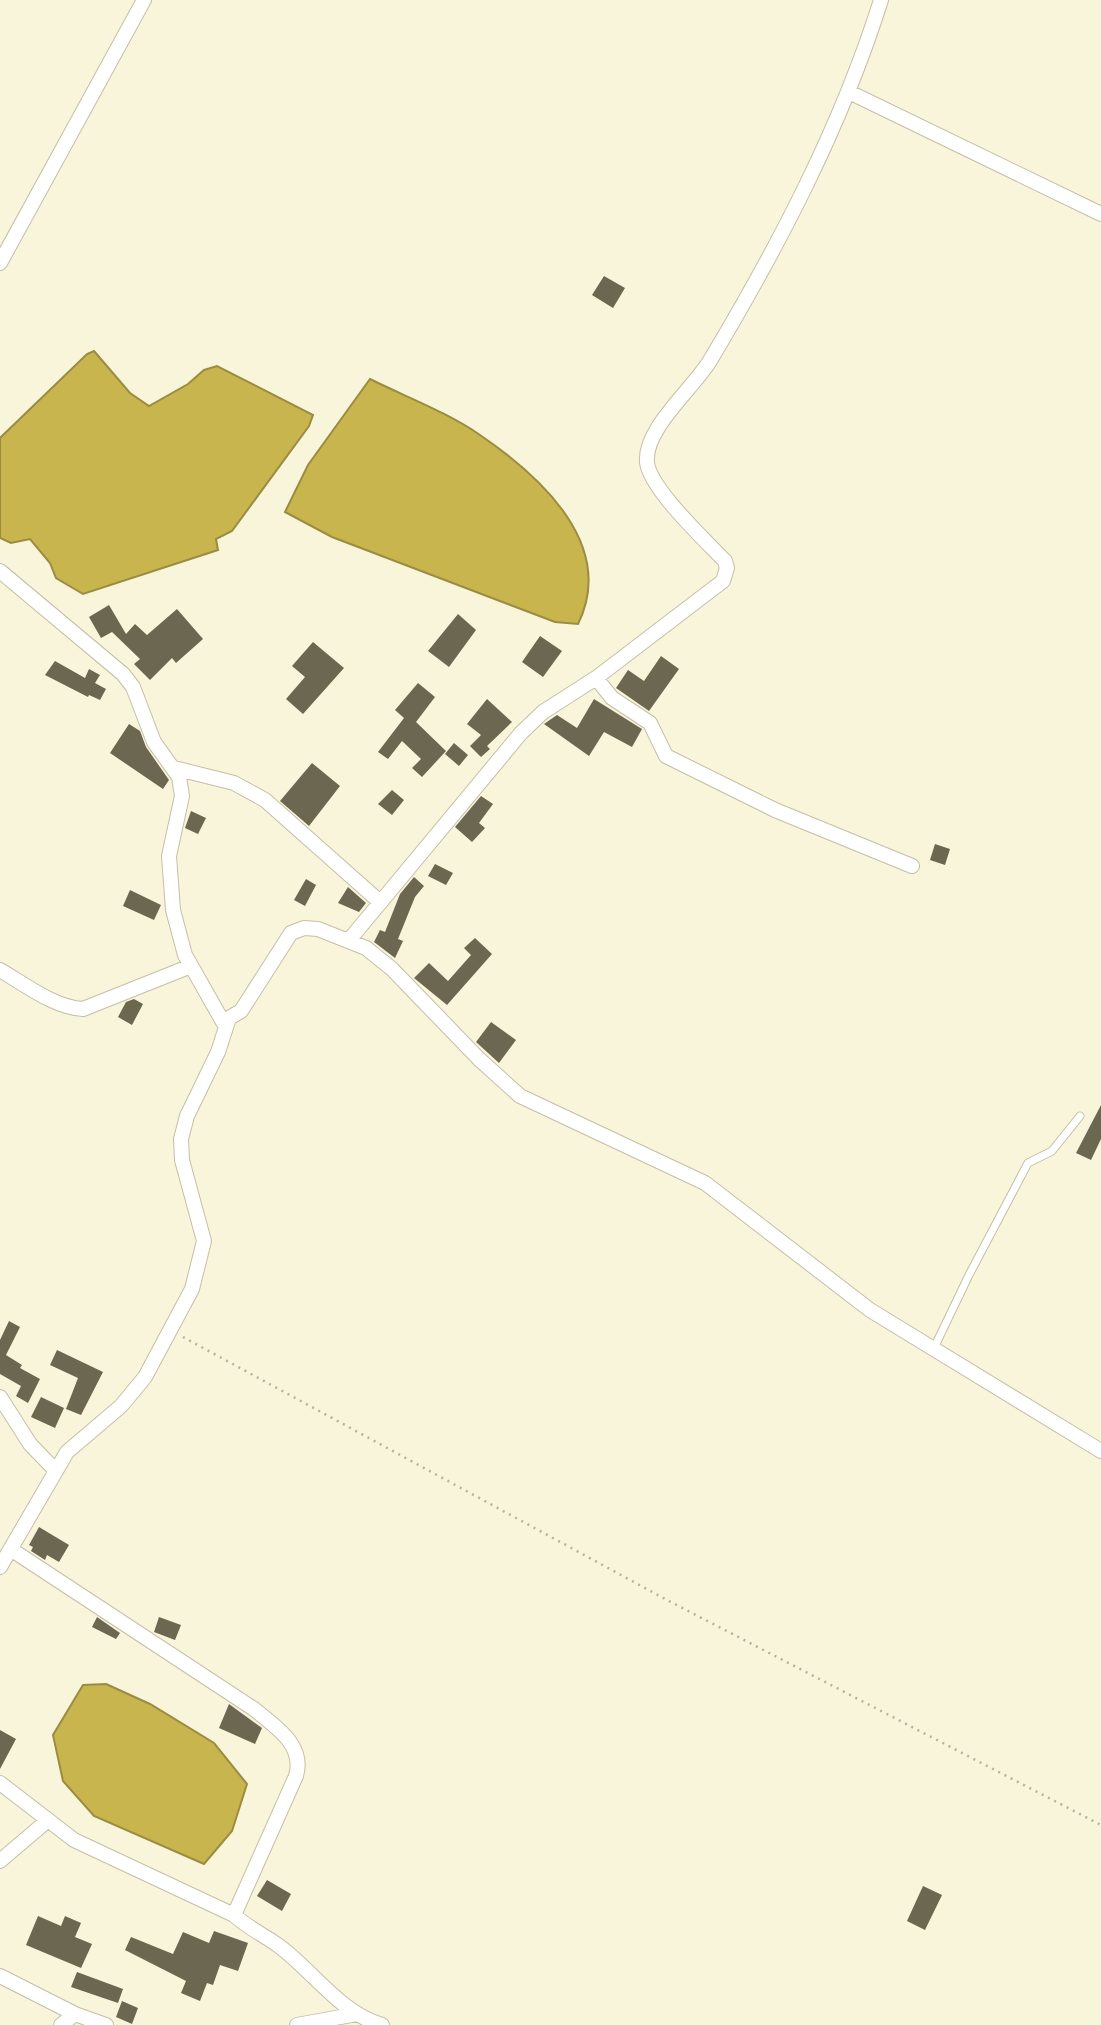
<svg xmlns="http://www.w3.org/2000/svg" width="1101" height="2025" viewBox="0 0 1101 2025" font-family="Karla,sans-serif">
	<style>
		.water { fill: #c9b54e; stroke: #9a8c41; stroke-width: 2 }
		.building { fill: #6b6750 }
		.lines { fill: none; stroke-linecap: round; stroke-linejoin: round }
		.lane-casing { stroke: #c4bfa6; stroke-width: 9 }
		.street-casing { stroke: #c4bfa6; stroke-width: 16 }
		.path { stroke: #b6b29d; stroke-width: 2.5; stroke-dasharray: 2 5; stroke-linecap: butt }
		.lane { stroke: #fff; stroke-width: 7 }
		.street { stroke: #fff; stroke-width: 14 }
	</style>
	<rect width="100%" height="100%" fill="#f9f5da"/>
	<path class="water" d="M94 351 130 393 149 406 188 384 204 370 217 366 313 415 309 426 232 531 216 539 218 550 83 594 56 578 50 563 30 539 11 543 0 538V438L87 354Z
		M370 379C406 397 447 412 480 435 540 476 617 545 578 624L555 622 332 537 285 512 308 465Z
		M106 1684 150 1704 214 1743 247 1784 232 1831 204 1864 94 1816 63 1781 53 1735 83 1685Z"/>
	<path class="building" d="M604 276 625 288 613 308 592 295Z
		M109 605 126 634 135 624 147 635 177 609 203 639 176 663 172 658 150 680 134 664 140 659 112 632 101 638 89 617Z
		M458 614 476 630 449 667 428 651Z
		M540 636 562 651 543 677 522 662Z
		M313 642 344 668 303 714 286 699 305 677 292 666Z
		M661 656 679 669 649 711 616 688 628 670 644 681Z
		M55 661 85 678 89 669 100 675 95 683 106 689 100 700 89 695 88 697 45 675Z
		M418 683 435 697 416 722 446 751 422 777 412 768 421 759 402 741 388 759 378 752 404 718 395 710Z
		M487 699 512 722 487 746 490 749 481 757 470 746 481 735 467 724Z
		M594 699 642 729 632 747 604 732 589 756 544 724 557 715 577 728Z
		M129 724 140 731 146 747 169 780 163 789 110 753Z
		M454 743 468 755 459 766 445 754Z
		M312 763 340 786 309 826 280 801Z
		M392 790 404 800 392 815 378 804Z
		M481 796 493 804 479 823 485 828 472 842 455 827Z
		M191 811 206 818 198 834 185 828Z
		M935 844 950 849 945 865 930 860Z
		M435 864 453 873 446 885 428 876Z
		M414 877 424 886 415 897 398 939 403 941 395 958 374 942 380 930 385 932 400 894Z
		M306 879 316 885 305 906 294 900Z
		M348 887 366 903 359 912 338 903Z
		M130 890 161 905 154 920 123 906Z
		M475 938 492 954 447 1005 414 978 429 963 448 981 471 955 464 948Z
		M134 999 143 1004 132 1025 118 1017 126 1002Z
		M491 1022 516 1040 499 1063 476 1042Z
		M1101 1105V1139L1091 1160 1076 1153Z
		M9 1321 20 1327 6 1355 22 1365 20 1368 40 1379 28 1403 16 1396 21 1386 0 1374V1340Z
		M57 1350 103 1372 81 1415 66 1409 78 1378 50 1365Z
		M41 1397 64 1408 55 1428 31 1417Z
		M39 1527 69 1545 59 1562 47 1555 45 1560 31 1551 33 1547 29 1545Z
		M97 1617 120 1633 116 1639 92 1627Z
		M159 1617 181 1625 175 1640 154 1632Z
		M229 1704 262 1728 255 1744 219 1728Z
		M0 1730 16 1739 0 1769Z
		M267 1880 291 1894 282 1911 257 1896Z
		M923 1886 942 1895 925 1930 907 1921Z
		M38 1916 61 1926 65 1916 81 1923 75 1937 92 1944 81 1968 26 1945Z
		M214 1931 248 1943 238 1971 220 1965 213 1985 207 1983 200 2001 181 1993 186 1981 125 1950 131 1937 173 1954 183 1932 209 1943Z
		M77 1972 123 1989 118 2003 71 1987Z
		M122 2001 138 2008 132 2024 116 2017Z"/>
	<g class="lines">
		<defs>
			<path id="lane" d="M934 1348 969 1275 1028 1163 1052 1151 1080 1116"/>
			<path id="street" d="M849 92 1101 214
				M0 263 144 0
				M0 571 123 674 133 687 154 742 179 777 182 796 169 856 173 910 185 955 223 1022 229 1018 218 1052 187 1116 181 1139 182 1160 204 1241 192 1289 145 1377 121 1406 67 1452 0 1567
				M596 678 612 698 650 723 666 756 775 810 912 866
				M174 768 234 783 265 800 380 902
				M350 939 521 733 543 712 596 678 723 581 727 568 725 561C706 541 649 488 647 462 644 428 695 387 711 359 779 245 841 127 881 0
				M0 970C24 984 55 1008 83 1009L191 966
				M229 1018 241 1011 291 933 304 928 318 929 366 948 392 969 479 1059 520 1096 705 1183 870 1310 1101 1451
				M0 1397 30 1444 54 1469
				M12 1550 254 1709C276 1727 305 1745 296 1776L234 1915
				M0 1783 74 1840 234 1915C248 1928 264 1935 279 1946 313 1971 340 2013 382 2025
				M0 1861 47 1821
				M0 1976 75 2014
				M61 2025 75 2014 106 2025
				M297 2025 357 2014"/>
		</defs>
		<use href="#lane" class="lane-casing"/>
		<use href="#street" class="street-casing"/>
		<path class="path" d="M183 1337 667 1600 1101 1825"/>
		<use href="#lane" class="lane"/>
		<use href="#street" class="street"/>
	</g>
</svg>
